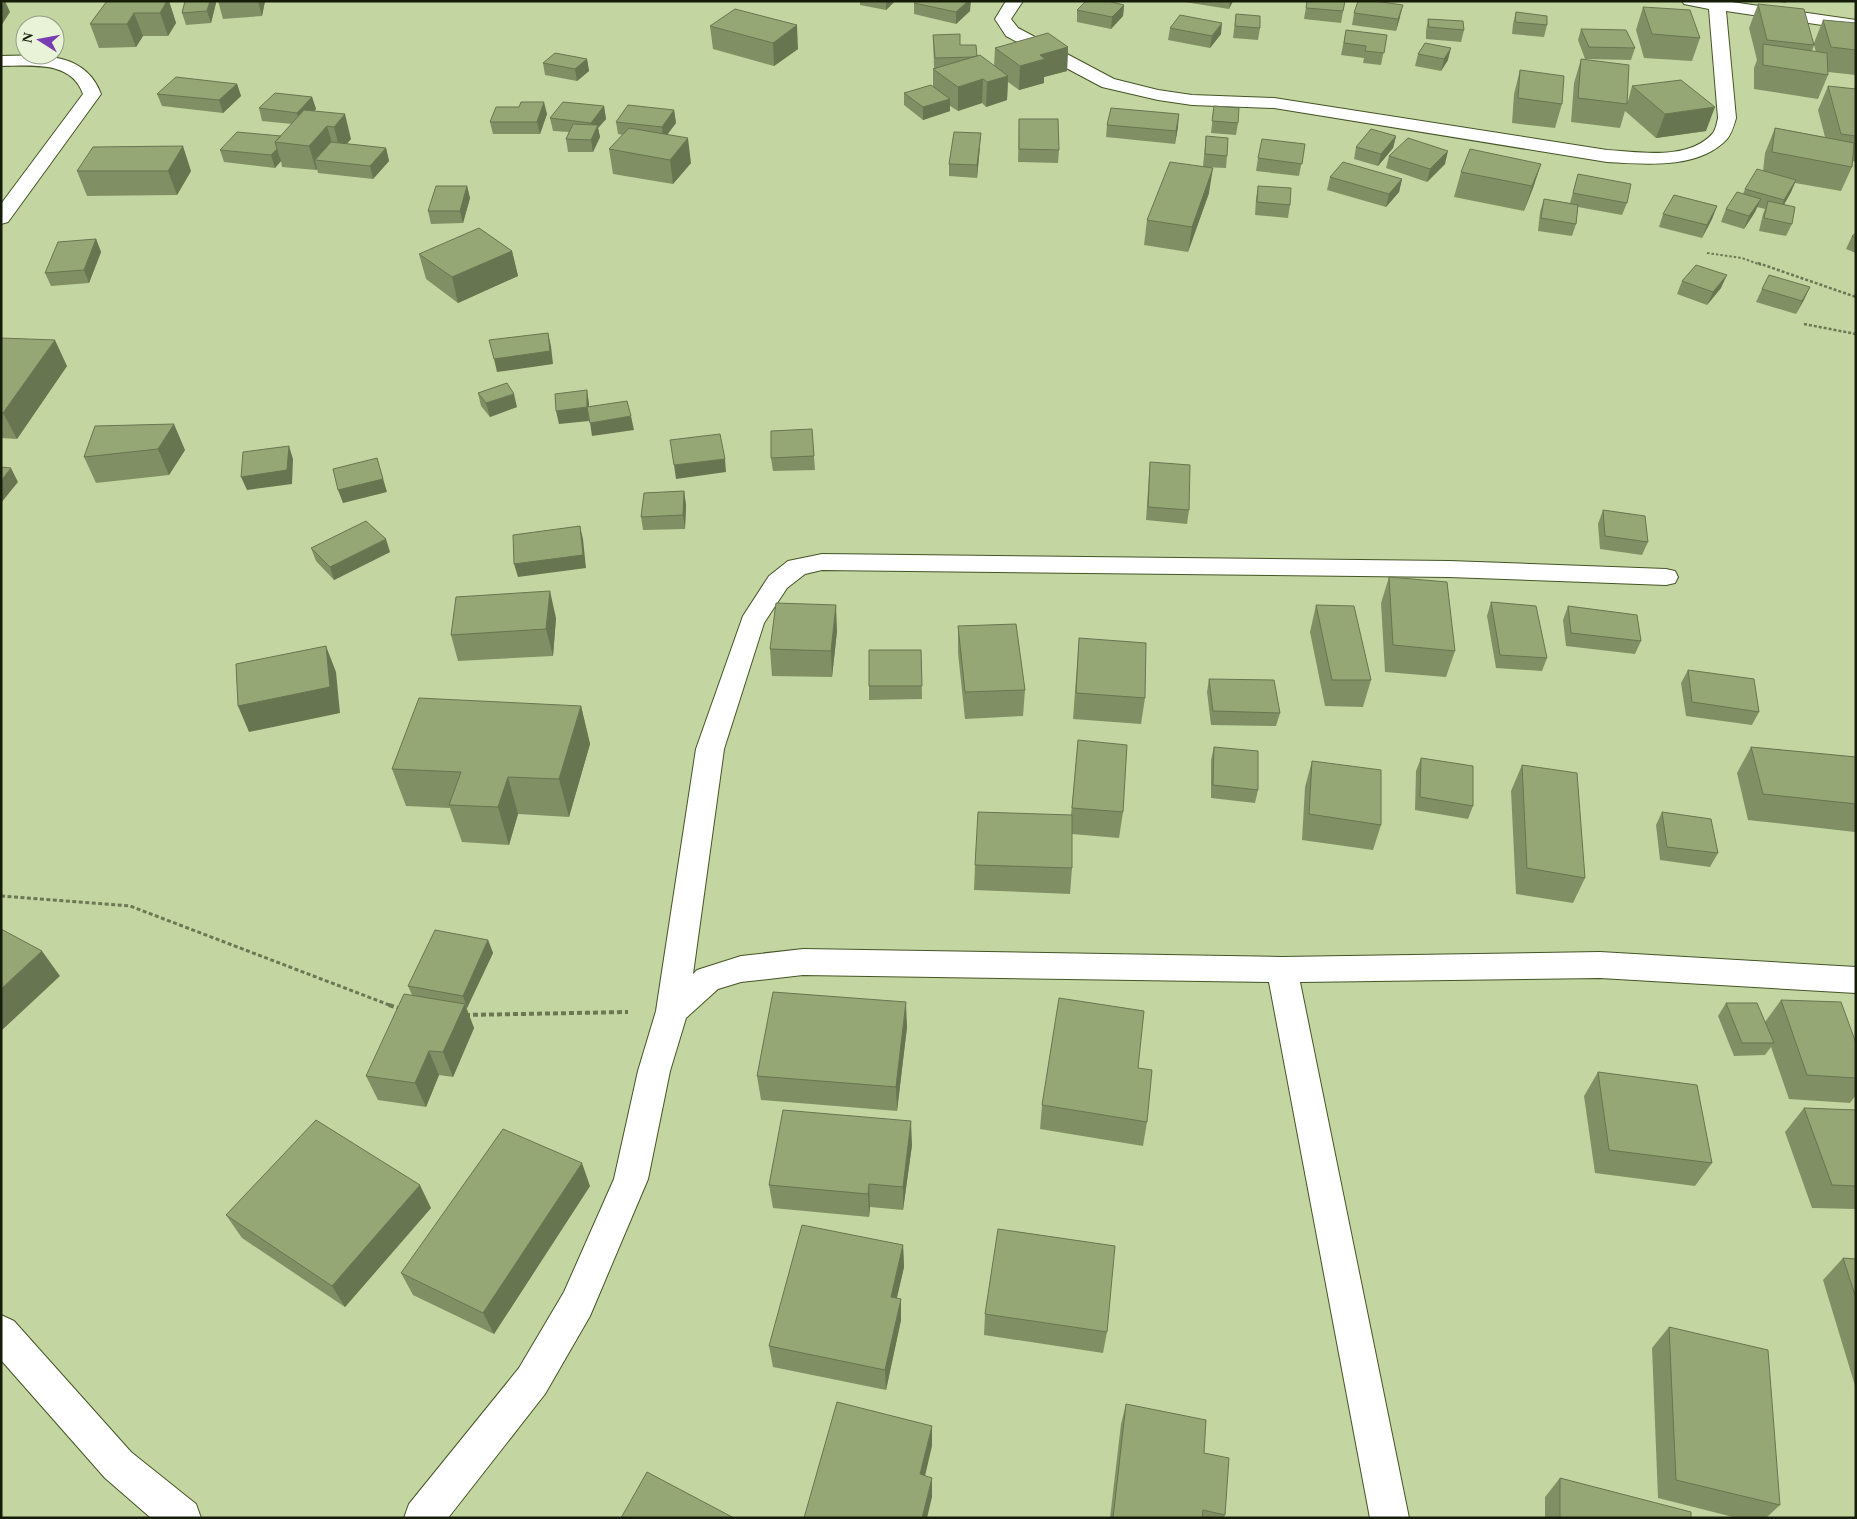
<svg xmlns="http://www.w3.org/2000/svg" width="1857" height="1519" viewBox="0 0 1857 1519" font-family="Georgia,serif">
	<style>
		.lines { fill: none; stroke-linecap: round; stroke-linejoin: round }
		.minor-casing { stroke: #455425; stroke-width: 2 }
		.path-far3 { stroke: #6b7853; stroke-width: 2; stroke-dasharray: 2.5 2; stroke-linecap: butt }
		.path-far2 { stroke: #6b7853; stroke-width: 2.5; stroke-dasharray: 3 2; stroke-linecap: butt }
		.path-far1 { stroke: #6b7853; stroke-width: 3; stroke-dasharray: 4 2.5; stroke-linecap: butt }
		.path { stroke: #6b7853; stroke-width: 4; stroke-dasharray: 5 3; stroke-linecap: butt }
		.minor { fill: #fff; fill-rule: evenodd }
		.wall { fill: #809064; fill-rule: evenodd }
		.shaded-wall { fill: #687551 }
		.building { fill: #95a774; stroke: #687551 }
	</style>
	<rect width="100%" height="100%" fill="#c3d6a1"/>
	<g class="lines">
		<defs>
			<path id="minor" d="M1006 1H1023L1011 19 1018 28 1114 79 1158 90 1192 95 1274 98 1607 150C1639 152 1689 161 1713 133 1716 129 1717 122 1718 118L1709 9 1684 4 1682 1H1725L1856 20V30L1726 11 1736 118C1734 125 1732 133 1727 139 1698 170 1645 164 1607 162L1274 108 1192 105 1158 100 1102 87 1006 36 995 19Z
				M1 56C40 55 85 51 101 94L8 222 1 224V204L83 94C71 60 31 66 1 66Z
				M822 554 1449 561 1666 569 1675 571 1678 577 1675 583 1666 585 1449 577 822 570 805 574 787 588 764 623 724 749 693 974 697 970 741 956 803 949 1282 957 1600 952 1856 967V993L1600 978 1300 982 1409 1518H1370L1269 982 803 975 741 982 718 989 686 1018 670 1071 648 1179 590 1316 545 1394 448 1518H404L409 1504 519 1368 564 1292 614 1179 638 1071 656 1011 696 749 743 616 769 576 788 561Z
				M1 1315 14 1321 131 1452 196 1504 201 1518H151L105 1478 1 1360Z"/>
		</defs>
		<use href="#minor" class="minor-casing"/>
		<path class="path-far3" d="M1707 253 1742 258 1761 265"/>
		<path class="path-far2" d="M1758 263 1856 297
			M1804 324 1856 334"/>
		<path class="path-far1" d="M1 896 130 906 392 1006"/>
		<path class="path" d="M389 1005 401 1009
			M465 1015 628 1012"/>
		<use href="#minor" class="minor"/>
	</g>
	<path class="wall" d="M107 1H169L176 23 168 36H143L136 47 99 48 90 24Z
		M185 1H216V3L211 23 186 25 182 13Z
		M218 1H265L262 16 223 19Z
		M860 1H895L886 10 860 5Z
		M1178 1H1233L1229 9Z
		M1307 1H1345L1341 23 1304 19Z
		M1768 1H1787L1786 3Z
		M914 3 970 11 956 24 914 14Z
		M1758 4 1814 43 1823 20 1856 23V75L1828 72V75L1818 99 1754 89V68L1757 60 1749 28ZM1814 45 1816 52 1812 51Z
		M1124 5 1123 16 1111 29 1077 22V10Z
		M1643 7 1700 38 1692 61 1644 58 1636 30Z
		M1516 12 1547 25 1544 37 1512 34 1513 24Z
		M1354 13 1400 17 1396 31 1352 25Z
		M1236 14 1260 28 1258 40 1233 38Z
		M1428 19 1464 30 1461 42 1426 39V31Z
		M710 26 798 49 774 66 713 49Z
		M1170 28 1221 34 1210 48 1168 40Z
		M1581 29 1635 48 1631 60 1585 59 1578 40Z
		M1346 30 1387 35 1381 65 1363 63 1364 58 1341 55Z
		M933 35 960 45 977 56 994 66 995 48 1068 47 1067 71 1044 77V83L1019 90 1008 82 1007 100 986 107 982 103 958 111 950 106V111L923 120 904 105V93L933 86V69L934 68Z
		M1418 54 1448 60 1441 71 1415 66Z
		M587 59 589 71 577 81 545 75 543 63Z
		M1581 59 1628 101 1632 86 1706 131 1656 138 1625 111 1620 128 1571 122 1574 83Z
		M1520 70 1562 104 1555 128 1512 123 1514 94Z
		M237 84 241 96 223 113 162 106 157 94Z
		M1828 86 1856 89V162L1853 161 1852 167 1841 191 1795 183 1791 192 1784 205 1792 224 1786 236 1759 231 1763 214 1765 209 1757 207 1755 212 1744 229 1721 222 1726 209 1743 194 1745 189 1763 171 1765 153 1775 128 1825 137 1818 110Z
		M312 97 316 109 314 111 351 139 347 144 386 148 389 161 373 179 318 173 317 169 316 170 282 167 281 161 275 168 224 162 220 150 281 136 292 124 262 121 259 108Z
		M604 106 606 119 598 128 600 137 593 152H568L566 139 569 132 553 131 550 118Z
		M1214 106 1238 123 1236 135 1211 133Z
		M674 110 676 123 667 135 691 163 673 184 613 174 609 149 623 135 618 134 616 122Z
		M547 114 540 134H493L490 122Z
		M1019 119 1059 150 1058 163 1018 162Z
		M1107 125 1178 127 1175 144 1106 137Z
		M1206 136 1227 156 1226 168 1204 167 1209 193 1188 252 1144 245 1147 220 1203 166Z
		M1396 136 1393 148 1378 166 1354 159 1356 147Z
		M1305 144 1299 176 1256 171 1258 158Z
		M980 146 977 178 949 176V164Z
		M1389 156 1445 164 1427 182 1386 168Z
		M1541 164 1533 188 1524 211 1454 197 1461 172Z
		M77 171H191L177 195 87 196Z
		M1578 174 1627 203 1622 215 1578 207 1576 224 1572 236 1538 231 1540 212 1544 199 1570 203Z
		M1330 177 1402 179 1399 192 1386 207 1327 190Z
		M467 186 470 198 463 223 431 224 428 211Z
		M1258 186 1290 205 1288 218 1255 215 1256 199Z
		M1717 206 1712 219 1702 238 1659 227 1663 214Z
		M1856 233V253L1846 249 1852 236Z
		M96 239 101 252 89 283 51 286 45 273Z
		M512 251 518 276 458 303 426 279 419 254Z
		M1682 281 1721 288 1707 305 1677 294Z
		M1810 287 1796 314 1756 302 1762 289Z
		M1 338 67 366 17 439 1 438Z
		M478 393 517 407 490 417 481 406Z
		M95 426 185 450 169 475 96 483 84 457Z
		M812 429 815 470 773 471 771 458Z
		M1150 462 1189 510 1187 524 1146 520 1149 475Z
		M684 491 686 505 685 529 643 530 641 517Z
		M1603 510 1648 542 1642 555 1600 549 1598 524Z
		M311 548 390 552 334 580 316 561Z
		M1389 577 1455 651 1446 677 1385 672 1381 603Z
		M1491 602 1547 658 1542 671 1496 668 1487 616Z
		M1316 605 1371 680 1363 707 1325 706 1310 632Z
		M1568 606 1641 641 1635 654 1566 646 1563 620Z
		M556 618 553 656 458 661 451 635Z
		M958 626 1025 690 1023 716 965 719 958 653Z
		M837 631 832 677 772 676 770 649Z
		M1079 638 1145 698 1141 724 1073 719Z
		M921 650 922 699 869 700V686Z
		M1688 670 1759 712 1752 725 1686 716 1681 683Z
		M1209 679 1280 713 1276 726 1211 725 1207 692Z
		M581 706 590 744 569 817 518 814 509 845 462 842 450 808 406 806 392 769Z
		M1078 740 1123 812 1119 838 1072 834V868L1070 894 974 890 975 865 1071 815Z
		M1214 747 1258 790 1255 803 1211 798V760Z
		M1751 747 1856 757V830L1855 832 1748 820 1737 773Z
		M1421 758 1473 806 1468 819 1415 810 1416 771Z
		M1312 761 1381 825 1373 850 1302 840 1305 787Z
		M1522 765 1585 878 1573 903 1516 894 1511 791Z
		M1662 812 1718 853 1710 867 1660 860 1656 825Z
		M488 940 493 953 467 1008H466L474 1028 453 1077 439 1075 426 1107 378 1100 366 1076 412 995 408 986Z
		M1781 1000 1856 1043V1095L1850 1103 1789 1099 1771 1047 1765 1055 1734 1056 1718 1016 1726 1003 1765 1022Z
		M907 1027 897 1111 761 1100 757 1076Z
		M1598 1072 1712 1163 1695 1186 1595 1173 1584 1096Z
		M1042 1105 1147 1122 1143 1146 1040 1129Z
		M1804 1108 1856 1110V1209L1812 1208 1785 1132Z
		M912 1145 903 1210 870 1207 869 1217 773 1208 769 1185Z
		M590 1186 494 1334 413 1295 401 1273Z
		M431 1208 345 1307 242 1238 226 1215Z
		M903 1245 904 1267 897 1298 901 1320 886 1390 773 1367 769 1346Z
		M1843 1258 1856 1259V1389L1823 1280Z
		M985 1314 1107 1332 1103 1353 984 1335Z
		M1669 1327 1780 1505 1766 1518H1737L1658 1498 1652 1348Z
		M1126 1404 1204 1453 1225 1515 1223 1518H1110L1121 1424Z
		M1560 1478 1691 1518H1545V1497Z"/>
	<path class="shaded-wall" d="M5 1 10 12 1 26V7Z
		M167 1H169L176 23 168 36 160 13Z
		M210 1H216V3L211 23 207 11Z
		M258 1H265L262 16Z
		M886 1H895L886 10Z
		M968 1H971L970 11 956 24V12Z
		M1230 1H1233L1229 9Z
		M1124 5 1123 16 1111 29 1112 17Z
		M1403 5 1400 17 1396 31 1398 19Z
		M134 13 143 36 136 47 127 24Z
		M1222 23 1221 34 1210 48 1212 36Z
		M797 25 798 49 774 66 773 43Z
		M1068 47 1067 71 1044 77V83L1019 90 1020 66 1040 55Z
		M1451 48 1448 60 1441 71 1444 59Z
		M587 59 589 71 577 81 575 69Z
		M1008 76 1007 100 986 107 987 82Z
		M983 79 982 103 958 111V87Z
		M237 84 241 96 223 113 219 100Z
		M312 97 316 109 300 125 297 113Z
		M950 99V111L923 120V107Z
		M544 102 547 114 540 134 537 122Z
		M604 106 606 119 598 128 600 137 593 152 591 140 593 135 591 123Z
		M1715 107 1706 131 1656 138 1665 114Z
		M674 110 676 123 663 140 662 127Z
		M345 114 351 139 340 151 334 127Z
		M1179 114 1178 127 1175 144 1176 131Z
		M327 126 334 150 315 160 317 169 316 170 309 146Z
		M981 133 980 146 977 178V165Z
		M1396 136 1393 148 1378 166 1381 154Z
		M688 138 691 163 673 184 670 160Z
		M183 146 191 171 177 195 168 171Z
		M386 148 389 161 373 179 370 166Z
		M277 149 281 161 275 168 271 155Z
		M1448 151 1445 164 1427 182 1430 169Z
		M1541 164 1533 188 1524 211 1532 186Z
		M1213 168 1209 193 1188 252 1192 227Z
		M1402 179 1399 192 1386 207 1389 194Z
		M1796 180 1791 192 1779 213 1784 200Z
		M467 186 470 198 463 223 460 211Z
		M1761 199 1755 212 1744 229 1749 216Z
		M1717 206 1712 219 1702 238 1707 225Z
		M96 239 101 252 89 283 84 270Z
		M512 251 518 276 458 303 452 277Z
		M1727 275 1721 288 1707 305 1713 292Z
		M1810 287 1804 300 1796 314 1802 301Z
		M548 333 551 346 553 364 497 372 494 359Z
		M55 340 67 366 17 439 3 413Z
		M587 390 589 403V420L587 407Z
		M514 394 517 407 490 417 486 403Z
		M587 407 589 421 559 424 556 411Z
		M631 416 634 430 592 436 590 423Z
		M174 424 185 450 169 475 158 449Z
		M289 446 293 459 292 484 247 490 241 477Z
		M377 458 387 492 343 503 338 490Z
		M725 459 726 472 676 479 674 465Z
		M11 468 18 482 1 503V481Z
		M684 491 686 505 685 529 683 515Z
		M580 526 583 539 586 568 518 577 514 564Z
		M386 539 390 552 334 580 330 567Z
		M550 591 556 618 553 656 546 629Z
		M836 605 837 631 832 677 831 651Z
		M326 646 336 672 340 713 249 732 238 706Z
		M581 706 590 744 569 817 559 779Z
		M508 777 518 814 509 845 498 807Z
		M488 940 493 953 467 1008 463 996Z
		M42 951 60 976 1 1031V989Z
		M906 1002 907 1027 897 1111 896 1087Z
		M465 1004 474 1028 453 1077 443 1052Z
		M429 1051 439 1075 426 1107 415 1083Z
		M911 1121 912 1145 903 1210V1187Z
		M582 1163 590 1186 494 1334 483 1313Z
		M869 1184 870 1207 869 1217 868 1194Z
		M420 1185 431 1208 345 1307 332 1286Z
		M903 1245 904 1267 892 1318 891 1297Z
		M901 1299V1320L886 1390 885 1370Z
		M932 1426V1446L921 1493 920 1474Z
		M932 1478V1497L927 1518H922Z"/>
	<path class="building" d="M1 1H5L1 7Z
		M107 1H167L160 13H134L127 24H90Z
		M185 1H210L207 11 182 13Z
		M916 1H968L956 12 914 3Z
		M1086 1H1108L1124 5 1112 17 1077 10Z
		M1307 1H1345L1343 11 1306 8Z
		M1358 1H1375L1403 5 1398 19 1354 13Z
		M1758 4 1804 9 1814 45 1767 40Z
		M1643 7 1690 10 1700 38 1652 34Z
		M735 9 797 25 773 43 710 26Z
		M1516 12 1547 16V25L1515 22Z
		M1236 14 1260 16V28L1235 26Z
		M1180 15 1222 23 1212 36 1170 28Z
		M1428 19 1463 21 1464 30 1429 27Z
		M1823 20 1856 23V50L1831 47Z
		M1581 29 1626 30 1635 48 1589 47Z
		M1346 30 1387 35 1384 53 1365 51 1366 46 1344 43Z
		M1048 33 1068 47 1040 55 1045 59 1020 66 995 48Z
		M960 34V45H976L977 56 973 57 935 58 933 35Z
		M1425 43 1451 48 1444 59 1418 54Z
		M1763 44 1827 53 1828 75 1763 65Z
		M555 53 587 59 575 69 543 63Z
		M980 55 1008 76 987 82 983 79 958 87 933 69Z
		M1581 59 1629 65 1627 104 1578 98Z
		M1520 70 1564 76 1562 104 1518 98Z
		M176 77 237 84 219 100 157 94Z
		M1681 80 1715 107 1665 114 1632 86Z
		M931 85 950 99 923 107 904 93Z
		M1828 86 1856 89V136L1841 134Z
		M275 93 312 97 297 113 259 108Z
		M521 102H544L537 122H490L496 107H519Z
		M563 102 604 106 591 123 550 118Z
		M628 105 674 110 662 127 616 122Z
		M1214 106 1239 108 1238 123 1212 121Z
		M1111 108 1179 114 1176 131 1107 125Z
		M304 110 345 114 334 127 327 126 309 146 275 142Z
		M1019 119H1058L1059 150 1019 149Z
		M573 124 598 125 591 140 566 139Z
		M629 128 688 138 670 160 609 149Z
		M1775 128 1854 143 1852 167 1772 152Z
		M1371 129 1396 136 1381 154 1356 147Z
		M237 132 281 136 275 142 277 149 271 155 220 150Z
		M954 132 981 133 977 165 949 164Z
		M1206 136 1228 138 1227 156 1205 154Z
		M1408 138 1448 151 1430 169 1389 156Z
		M1262 139 1305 144 1302 164 1258 158Z
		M331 142 386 148 370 166 315 160Z
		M183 146 168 171H77L93 147Z
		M1470 149 1541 164 1532 186 1461 172Z
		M1170 162 1213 168 1192 227 1147 220Z
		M1343 162 1402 179 1389 194 1330 177Z
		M1757 169 1796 180 1784 200 1745 189Z
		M1578 174 1631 184 1627 203 1573 193Z
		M436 186H467L460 211H428Z
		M1258 186 1291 188 1290 205 1257 202Z
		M1737 192 1761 199 1749 216 1726 209Z
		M1674 195 1717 206 1707 225 1663 214Z
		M1544 199 1578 205 1576 224 1541 218Z
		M1768 201 1795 207 1792 224 1764 218Z
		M479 228 512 251 452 277 419 254Z
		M1856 233V238L1852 236Z
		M96 239 84 270 45 273 58 242Z
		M1696 265 1727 275 1713 292 1682 281Z
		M1769 275 1810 287 1802 301 1762 289Z
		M548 333 550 351 494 359 489 340Z
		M1 338 55 340 3 413H1Z
		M507 383 514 394 486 403 478 393Z
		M587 390V407L627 401 631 416 590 423 587 407 556 411 555 394Z
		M174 424 158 449 84 457 95 426Z
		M812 429 814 456 771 458V431Z
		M720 434 725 459 674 465 670 440Z
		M289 446 287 470 241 477 243 452Z
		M377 458 383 479 338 490 333 469Z
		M1150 462 1190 465 1189 510 1148 507Z
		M1 467 11 468 1 481Z
		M684 491 683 515 641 517 644 493Z
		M1603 510 1645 516 1648 542 1605 536Z
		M366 521 386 539 330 567 311 548Z
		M580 526 583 555 514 564 513 535Z
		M1389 577 1447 582 1455 651 1393 645Z
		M550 591 546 629 451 635 456 597Z
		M1491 602 1536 606 1547 658 1500 655Z
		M776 603 836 605 831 651 770 649Z
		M1316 605 1354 606 1371 680H1332Z
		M1568 606 1637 615 1641 641 1571 633Z
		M1016 624 1025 690 965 692 958 626Z
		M1079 638 1146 643 1145 698 1076 693Z
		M326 646 330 687 238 706 236 664Z
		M869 650H921L922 686H869Z
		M1688 670 1754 679 1759 712 1692 702Z
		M1209 679 1274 680 1280 713 1213 711Z
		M419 698 581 706 559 779 508 777 498 807 449 805 461 772 392 769Z
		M1078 740 1127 745 1123 812 1072 808Z
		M1214 747 1258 751V790L1213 785Z
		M1751 747 1856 757V804L1763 794Z
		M1421 758 1473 766V806L1420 797Z
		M1312 761 1381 770V825L1309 814Z
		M1522 765 1577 773 1585 878 1527 868Z
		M978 812 1072 815V868L975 865Z
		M1662 812 1711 819 1718 853 1667 847Z
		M1 929 42 951 1 989Z
		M435 930 488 940 463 996 408 986Z
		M773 992 906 1002 896 1087 757 1076Z
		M404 994 465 1004 443 1052 429 1051 415 1083 366 1076Z
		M1059 998 1144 1011 1138 1068 1152 1070 1147 1122 1042 1105Z
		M1781 1000 1841 1002 1856 1043V1078L1807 1075Z
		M1726 1003H1757L1774 1043H1742Z
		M1598 1072 1697 1085 1712 1163 1609 1150Z
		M1804 1108 1856 1110V1186L1832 1185Z
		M783 1110 911 1121 903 1187 869 1184 868 1194 769 1185Z
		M316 1120 420 1185 332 1286 226 1215Z
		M503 1129 582 1163 483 1313 401 1273Z
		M802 1225 903 1245 891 1297 901 1299 885 1370 769 1346Z
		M998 1229 1115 1246 1107 1332 985 1314Z
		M1843 1258 1856 1259V1298Z
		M1669 1327 1768 1350 1780 1505 1676 1480Z
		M837 1402 932 1426 920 1474 932 1478 922 1518H804Z
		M1126 1404 1206 1420 1204 1453 1229 1458 1225 1515 1203 1510 1202 1518H1113Z
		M647 1472 734 1518H621Z
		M1560 1478 1691 1512V1518H1560Z"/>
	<rect width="1857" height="1519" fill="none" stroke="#151c08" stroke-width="5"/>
	<g transform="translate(40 40) rotate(281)"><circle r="24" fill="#e8f3d8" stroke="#949d85"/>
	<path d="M0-4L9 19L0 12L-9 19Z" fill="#793db2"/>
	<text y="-8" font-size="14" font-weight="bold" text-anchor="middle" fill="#151c08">N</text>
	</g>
</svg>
